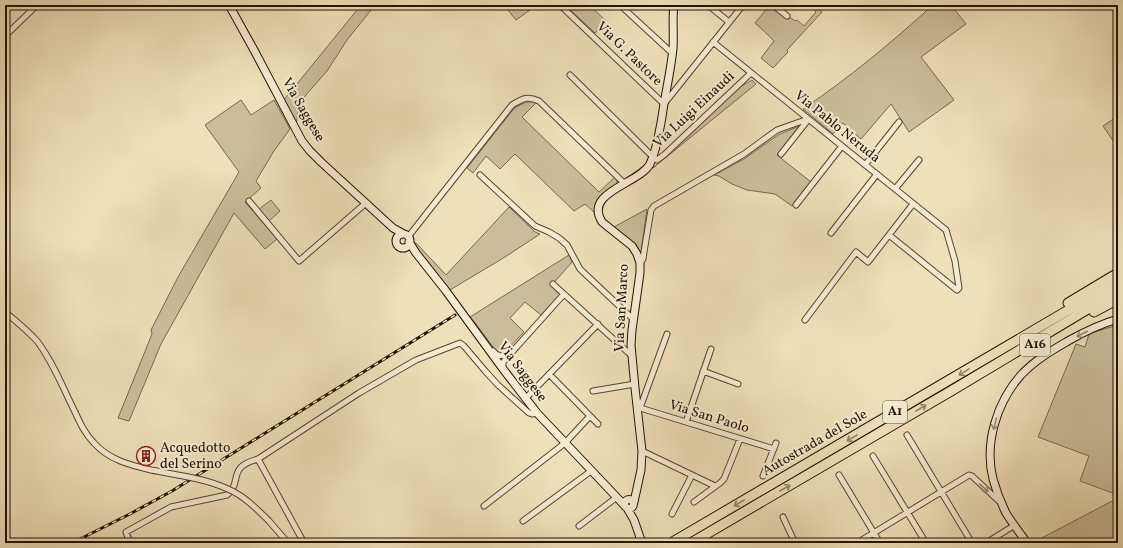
<svg xmlns="http://www.w3.org/2000/svg" width="1123" height="548" viewBox="0 0 1123 548" font-family="Vollkorn,serif">
	<style>
		.green { fill: #ccbc9b; stroke: #78674e }
		.lines { fill: none; stroke-linecap: round; stroke-linejoin: round }
		.minor-casing { stroke: #56452f; stroke-width: 7 }
		.secondary-casing { stroke: #231201; stroke-width: 9 }
		.motorway-casing { stroke: #231201; stroke-width: 11 }
		.minor { stroke: #f5ead2; stroke-width: 5 }
		.secondary { stroke: #f5ead2; stroke-width: 7 }
		.motorway { stroke: #efdfba; stroke-width: 9 }
		.rail-casing { stroke: #231201; stroke-width: 3 }
		.rail { stroke: #f5ead2; stroke-width: 1.5; stroke-dasharray: 4.5; stroke-linecap: butt }
		.minor-bridge-casing { stroke: #56452f; stroke-width: 7; stroke-linecap: butt }
		.minor-bridge { stroke: #f5ead2; stroke-width: 5 }
		.oneway { stroke: #968974 }
		.oneway2 { stroke: #938367 }
		.labels { text-anchor: middle; dominant-baseline: central; stroke-width: 4; stroke-linejoin: round; paint-order: stroke }
		.shield { fill: #f5ead2; stroke: #625340; stroke-width: 1 }
		.shield-label { font-size: 13px; font-weight: bold; fill: #231201 }
		.street-label { font-size: 14px; fill: #231201; stroke: #f5ead2 }
		.poi-label { font-size: 14px; fill: #231201; stroke: #f5ead2; text-anchor: start }
	</style>
	<rect width="100%" height="100%" fill="#efdfba"/>
	<filter id="stains"><feTurbulence type="fractalNoise" baseFrequency=".005" numOctaves="4"/><feColorMatrix values="0 0 0 0 .2 0 0 0 0 .09 0 0 0 0 .02 0 0 0 .5 -.17"/></filter>
	<radialGradient id="worn" r=".72"><stop offset=".6" stop-color="#630" stop-opacity="0"/><stop offset="1" stop-color="#630" stop-opacity=".3"/></radialGradient>
	<path class="green" d="M361 5H375L347 40 327 71 305 96 299 107 296 125 284 100Z
		M504 5H537L516 20Z
		M565 5H589L606 21 595 33Z
		M933 5H951L966 24 921 57 954 100 909 132 891 104 861 139 843 123 833 134 803 109C849 78 892 42 933 5Z
		M769 6 786 18 788 16 795 21 797 20 804 26 816 12 814 10 817 6 822 12 787 50 788 52 773 68 761 58 774 41C768 35 762 29 755 23Z
		M752 80 756 84 653 168 740 87Z
		M241 100 251 115 274 100 290 129 274 151 256 181 261 188 245 202 277 239 265 249 234 213 161 344 129 421 118 418 150 339 152 334 151 330 178 277 239 172 205 125Z
		M526 102H532L536 103 522 117 599 192 615 177 617 180V183C608 195 594 191 595 213L585 204 574 211 515 154 500 169 486 156 473 173 467 168 512 111 516 107Z
		M1118 116V148L1103 126Z
		M799 126 777 155 811 182 792 206 775 194 747 190 732 184 719 176 714 175 744 159 778 135Z
		M271 200 280 211 269 221 259 209Z
		M509 207 535 232 540 234 505 257 450 290 412 242 416 243 446 275Z
		M647 209 641 252 614 227Z
		M569 255 572 262 551 286 560 295 541 315 525 302 510 318 524 332 504 353 500 354 496 351 476 324 470 317Z
		M1118 325V495L1080 481 1089 456 1038 437 1076 344 1085 347 1089 334 1101 330Z
		M1118 498V540L1111 543H1035L1034 542Z"/>
	<g class="lines">
		<defs>
			<path id="minor" d="M560 5 664 104 743 5
				M620 5 672 53
				M708 5 729 22
				M773 5 787 16
				M5 36 37 5
				M713 42 946 230 955 261 959 288 957 290 889 235
				M570 75 653 157 657 160 664 155 751 73
				M781 154 808 120
				M865 165 899 122
				M480 175 535 226 549 232 559 238 567 245 580 269 633 319
				M895 189 919 160
				M249 201 299 261 366 203
				M796 205 842 146
				M831 233 877 174
				M408 237 512 105C523 98 528 96 539 101L625 184
				M640 263 643 259 644 252 651 210 654 206 744 154 777 130 808 119
				M553 284 632 356
				M5 312C16 321 27 330 37 341 53 362 63 388 75 412
				M805 320 856 252 868 262 913 204
				M493 351C498 357 502 357 508 353
				M503 369V363L504 361 564 294
				M703 371 738 384
				M549 374 598 424
				M593 391 635 384
				M525 399 598 324
				M637 407 774 449
				M640 408 667 334
				M686 422 711 349
				M907 435 972 543
				M642 451 715 486
				M873 456 926 543
				M258 459 304 543
				M839 475 880 543
				M763 476 776 443
				M694 502 720 483 724 479 740 439
				M484 506 565 443 590 416
				M672 514 692 475
				M783 517 795 543
				M269 521 288 543
				M523 521 591 471
				M579 526 617 497
				M130 543 126 532 171 507 227 495C243 483 226 467 258 459L359 393 416 360 460 343 464 346 486 372 498 385 529 413 532 414 537 413
				M857 543 969 475 972 476 1001 503
				M986 543 1015 525"/>
			<path id="secondary" d="M229 5 254 50 302 141 310 151 321 162 393 228 404 234
				M396 241a7 7 0 1 1 14 0a7 7 0 1 1-14 0Z
				M409 242 416 253 446 291 503 369 537 413 625 506
				M624.5 504a4.5 4.5 0 1 1 9 0a4.5 4.5 0 1 1-9 0Z
				M634 502 641 470 642 451 635 388 631 345 632 330 640 273V263L637 254 632 246 602 222C583 192 639 184 650 164 657 149 659 133 662 117 665 94 671 71 673 48 674 33 672 19 674 5
				M627 508 634 520 642 543
				M1027 543C1020 533 1012 523 1006 513 1001 503 996 490 993 479 984 443 997 402 1021 375 1035 360 1051 351 1068 341 1084 332 1100 324 1118 319"/>
			<path id="motorway" d="M1068 303 1118 273
				M1094 312 1118 299
				M671 543 1118 281
				M691 543 951 391 1118 291"/>
		</defs>
		<use href="#minor" class="minor-casing"/>
		<use href="#secondary" class="secondary-casing"/>
		<use href="#motorway" class="motorway-casing"/>
		<use href="#minor" class="minor"/>
		<use href="#secondary" class="secondary"/>
		<use href="#motorway" class="motorway"/>
		<defs>
			<path id="rail" d="M72 543 128 515 172 491 455 315"/>
		</defs>
		<use href="#rail" class="rail-casing"/>
		<use href="#rail" class="rail"/>
		<defs>
			<path id="minor-bridge" d="M75 412C80 423 85 434 94 443 109 460 130 465 151 470 176 475 204 478 228 489 244 496 256 508 269 521"/>
		</defs>
		<use href="#minor-bridge" class="minor-bridge-casing"/>
		<use href="#minor-bridge" class="minor-bridge"/>
	</g>
	<defs><path id="oneway-shaft" d="M-6 0H5M1.5-3L5.5 0L1.5 3" fill="none" stroke-width="1.6" stroke-linecap="round" stroke-linejoin="round"/></defs>
	<g class="oneway">
		<use href="#oneway-shaft" transform="translate(1082 334) rotate(153)"/>
		<use href="#oneway-shaft" transform="translate(995 424) rotate(104)"/>
		<use href="#oneway-shaft" transform="translate(984 488) rotate(43)"/>
	</g>
	<g class="oneway2">
		<use href="#oneway-shaft" transform="translate(964 372) rotate(149)"/>
		<use href="#oneway-shaft" transform="translate(921 408) rotate(-30)"/>
		<use href="#oneway-shaft" transform="translate(852 438) rotate(150)"/>
		<use href="#oneway-shaft" transform="translate(785 488) rotate(-30)"/>
		<use href="#oneway-shaft" transform="translate(739 503) rotate(150)"/>
	</g>
	<defs>
		<symbol id="building-ring" viewBox="-11 -11 22 22"><circle r="9.5" fill="#f5ead2" stroke="#8f2418" stroke-width="1.5"/><path d="M-4-6H4V6H1V3H-1V6H-4ZM-2.5-4.3h1.7v1.8h-1.7ZM.8-4.3h1.7v1.8H.8ZM-2.5-1h1.7V.8h-1.7ZM.8-1h1.7V.8H.8Z" fill="#8f2418"/></symbol>
	</defs>
	<g fill-rule="evenodd">
		<use href="#building-ring" x="135" y="445" width="22" height="22"/>
	</g>
	<g class="labels">
		<g class="shield">
			<rect x="1020" y="334" width="30" height="22" rx="3"/>
			<rect x="883" y="401" width="24" height="22" rx="3"/>
		</g>
		<g class="shield-label">
			<text x="1035" y="345">A16</text>
			<text x="895" y="412">A1</text>
		</g>
		<g class="street-label">
			<text transform="translate(629 54) rotate(44)">Via G. Pastore</text>
			<text transform="translate(303 110) rotate(60)">Via Saggese</text>
			<text transform="translate(694 110) rotate(-43)">Via Luigi Einaudi</text>
			<text transform="translate(837 127) rotate(39)">Via Pablo Neruda</text>
			<text transform="translate(622 308) rotate(-87)">Via San Marco</text>
			<text transform="translate(522 372) rotate(53)">Via Saggese</text>
			<text transform="translate(709 417) rotate(17)">Via San Paolo</text>
			<text transform="translate(815 443) rotate(-30)">Autostrada del Sole</text>
		</g>
		<g class="poi-label">
			<text x="160" y="448">Acquedotto<tspan x="160" dy="16">del Serino</tspan></text>
		</g>
	</g>
	<rect width="1123" height="548" fill="none" stroke="#efdfba" stroke-width="20"/>
	<rect x="6" y="6" width="1111" height="536" fill="none" stroke="#231201" stroke-width="2"/>
	<rect x="10" y="10" width="1103" height="528" fill="none" stroke="#231201"/>
	<rect width="100%" height="100%" filter="url(#stains)"/>
	<rect width="100%" height="100%" fill="url(#worn)"/>
</svg>
